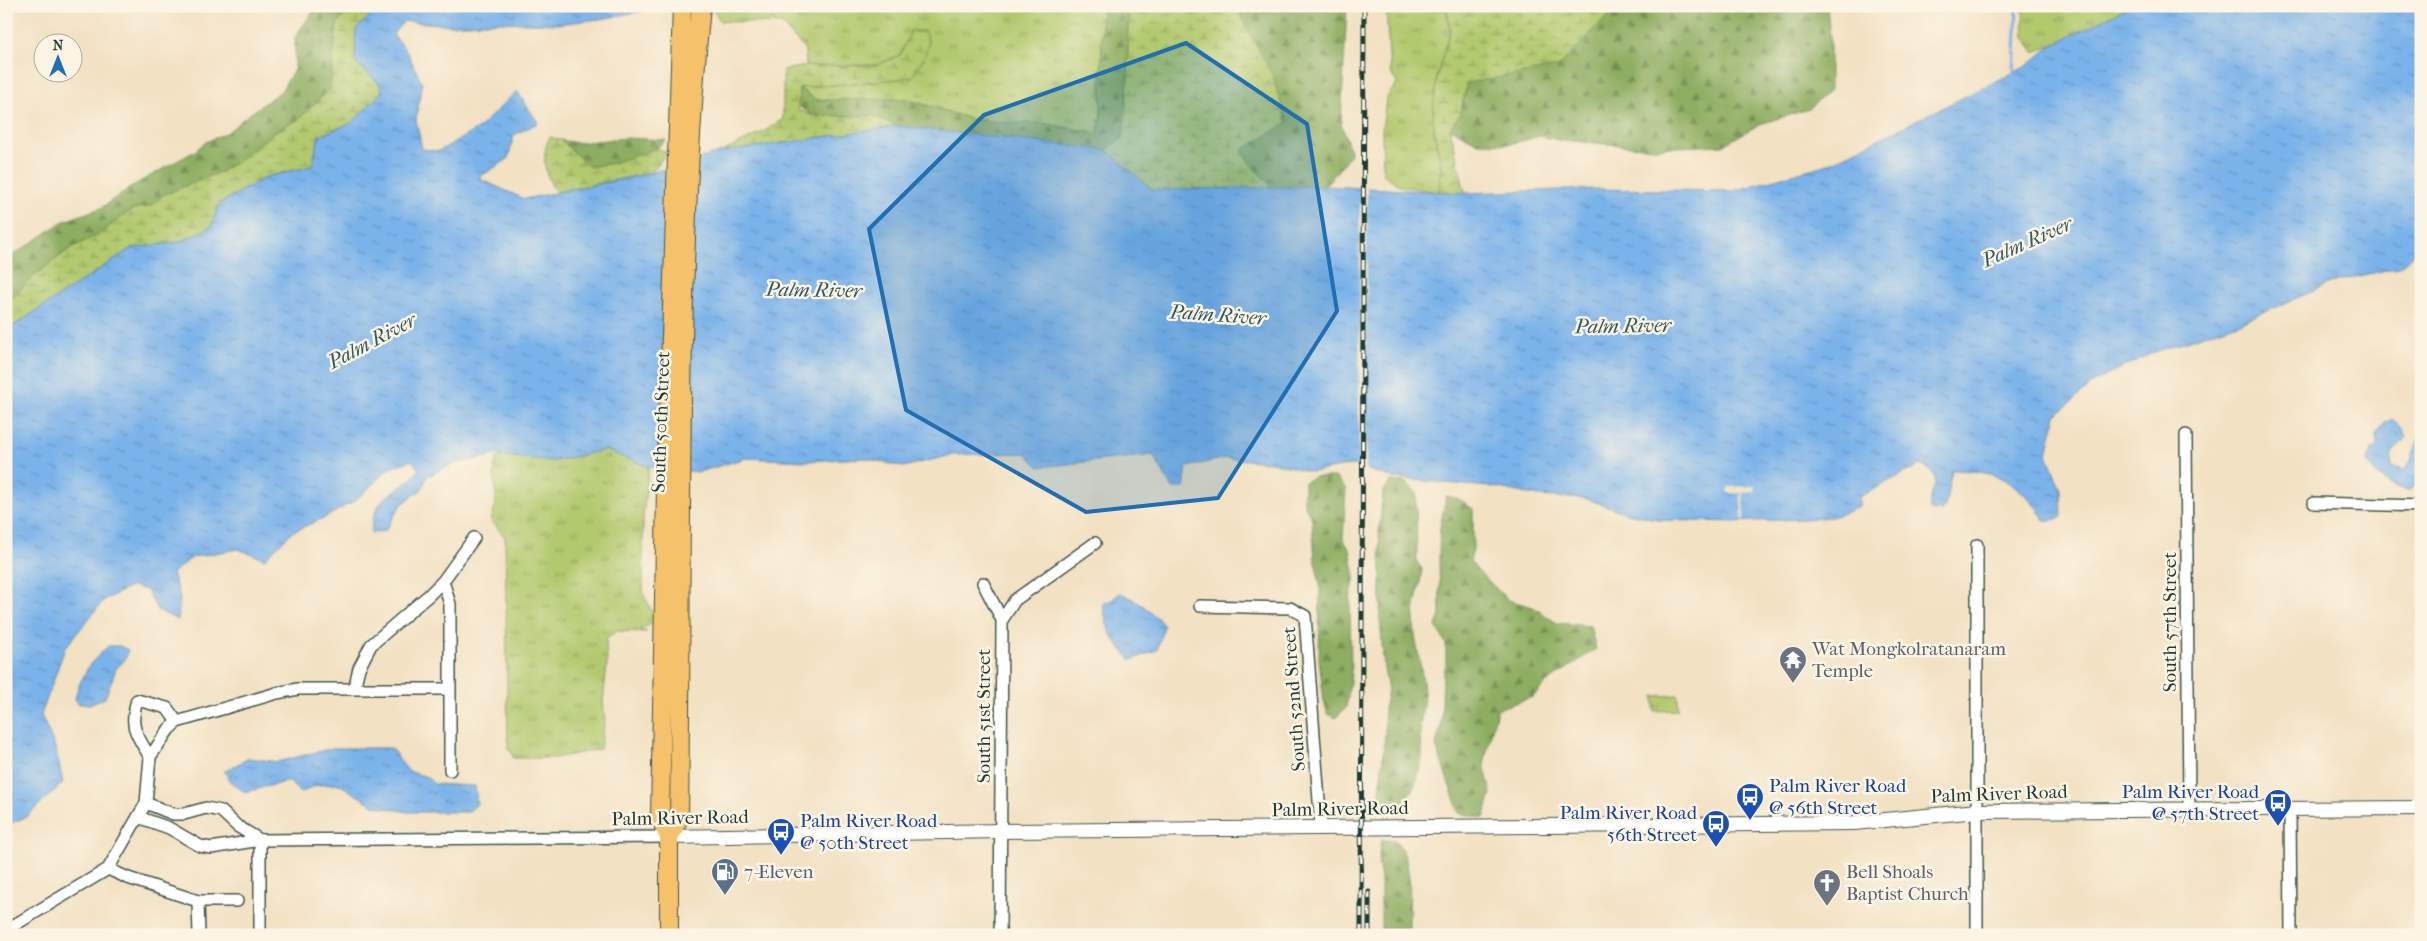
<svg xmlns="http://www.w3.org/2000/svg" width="2427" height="941" viewBox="0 0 2427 941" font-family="'IM FELL French Canon',serif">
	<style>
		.grass { fill: url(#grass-tufts); stroke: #688351 }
		.forest { fill: url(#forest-firs); stroke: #56754a }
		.wetland { fill: url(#wetland-marsh); stroke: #688351 }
		.water { fill: url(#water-ripples); stroke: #4c788f }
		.pier { fill: #f2e1c2 }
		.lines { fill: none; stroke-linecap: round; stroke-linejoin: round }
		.stream { stroke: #7ab2ea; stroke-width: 3 }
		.minor-casing { stroke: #3f5649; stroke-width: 14 }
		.tertiary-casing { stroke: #3f5649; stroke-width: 16 }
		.primary-casing { stroke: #3f5649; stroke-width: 20 }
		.minor { stroke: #fff; stroke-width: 11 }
		.tertiary { stroke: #fff; stroke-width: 14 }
		.primary { stroke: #f5c16b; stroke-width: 18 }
		.rail-casing { stroke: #1f3d34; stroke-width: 5 }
		.rail { stroke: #fcf5e5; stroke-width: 3; stroke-dasharray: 9; stroke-linecap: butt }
		.marked { fill: #1f6fb2; fill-opacity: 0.2; stroke: #1f6fb2; stroke-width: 4; stroke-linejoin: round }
		.labels { text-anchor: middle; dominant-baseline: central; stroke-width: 5; stroke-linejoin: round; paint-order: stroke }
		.street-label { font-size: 19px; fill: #1f3d34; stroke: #fcf5e5 }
		.worship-label { font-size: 19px; fill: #5b616d; stroke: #fcf5e5; text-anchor: start }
		.transit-label { font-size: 19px; fill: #164399; stroke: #fcf5e5; text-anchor: start }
		.service-label { font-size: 19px; fill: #4e5e75; stroke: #fcf5e5; text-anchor: start }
		.water-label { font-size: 20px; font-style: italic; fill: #365a62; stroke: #fcf5e5 }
	</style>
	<defs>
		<pattern id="grass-tufts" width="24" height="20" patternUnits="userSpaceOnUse" patternTransform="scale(1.25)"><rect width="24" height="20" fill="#b2c96e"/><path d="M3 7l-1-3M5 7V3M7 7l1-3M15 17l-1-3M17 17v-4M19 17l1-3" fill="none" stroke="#90a45b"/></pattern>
		<pattern id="forest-firs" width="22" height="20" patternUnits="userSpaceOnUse" patternTransform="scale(1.25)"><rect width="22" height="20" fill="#8dad61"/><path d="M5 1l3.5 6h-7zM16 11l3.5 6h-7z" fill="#738e51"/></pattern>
		<pattern id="wetland-marsh" width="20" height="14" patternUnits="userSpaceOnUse" patternTransform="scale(1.25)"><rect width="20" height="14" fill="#b2c96e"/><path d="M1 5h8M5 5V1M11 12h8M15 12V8" fill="none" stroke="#90a45b"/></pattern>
		<pattern id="water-ripples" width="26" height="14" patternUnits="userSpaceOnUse" patternTransform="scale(1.25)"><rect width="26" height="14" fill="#7ab2ea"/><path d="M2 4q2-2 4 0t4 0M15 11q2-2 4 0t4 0" fill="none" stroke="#6392be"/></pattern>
	</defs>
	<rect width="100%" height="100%" fill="#fcf5e5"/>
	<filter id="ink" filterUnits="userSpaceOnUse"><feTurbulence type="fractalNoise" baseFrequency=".02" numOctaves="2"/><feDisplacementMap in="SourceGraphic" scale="10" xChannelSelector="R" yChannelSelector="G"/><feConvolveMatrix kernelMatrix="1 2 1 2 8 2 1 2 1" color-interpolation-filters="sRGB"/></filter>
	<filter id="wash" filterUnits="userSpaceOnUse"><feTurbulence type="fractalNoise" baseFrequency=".0096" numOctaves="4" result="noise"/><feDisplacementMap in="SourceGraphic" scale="20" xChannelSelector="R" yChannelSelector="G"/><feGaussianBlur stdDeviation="1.12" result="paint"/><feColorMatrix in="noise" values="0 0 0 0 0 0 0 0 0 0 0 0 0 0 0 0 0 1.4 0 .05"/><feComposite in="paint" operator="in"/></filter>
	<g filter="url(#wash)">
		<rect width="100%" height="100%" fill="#f2e1c2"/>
		<path class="grass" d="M712 6H1102L1101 116 1098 133 971 119 906 99 816 100 799 88 911 78 906 44 900 55 877 65 806 66 805 50 782 24 720 21Z
			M1386 6H1446L1450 30 1437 76 1434 133 1441 163 1439 192 1400 186 1383 174 1382 130 1386 99 1397 83 1390 72Z
			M2023 6H2130L2051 46 2034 52 2024 37Z
			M605 450 649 467 643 516V593L657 622 640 629 647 632 617 631 606 638 607 663 603 702 605 719 600 749 555 758H513L511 750H508L505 537 491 520 496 504 494 474 496 459 504 455 553 461Z
			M1678 695V710L1654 711V696Z"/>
		<path class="forest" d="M317 6H352L337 24 330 89 299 119 274 132 247 155 220 172 161 196 153 205 131 210 100 234 71 248 34 276 6 304V260L64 221 101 208 134 185 195 151 206 142 228 132 243 119 281 91 295 68V37Z
			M1102 6H1128V82L1123 138 1106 150 898 126 873 116H814L798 106 799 88 816 100 906 99 971 119 1003 123H1041L1098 133 1101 116Z
			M1238 6H1347L1341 123 1351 154 1325 186 1273 188 1251 165 1242 150V19Z
			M1618 6H1827L1830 37V90L1809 109 1760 124 1723 145 1655 148 1559 140 1540 136 1510 144 1478 143 1450 128 1460 114 1467 83 1558 66Z
			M626 138 666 140C647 158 615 163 589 167L561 140 577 143Z
			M1315 477H1335L1346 489 1343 539 1350 550 1355 577 1350 600 1351 675 1346 708 1335 718 1328 714 1324 702 1319 659 1320 584 1315 562 1312 519 1304 504V482Z
			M1391 481 1405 482 1416 492 1417 562 1422 569C1421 585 1415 599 1414 614 1413 641 1423 667 1424 694 1424 707 1420 720 1420 732 1419 740 1423 748 1422 755 1421 775 1408 811 1384 811L1379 800 1385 733 1384 709 1388 690 1384 669 1380 618 1381 576 1379 532 1383 492Z
			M1446 496 1461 500 1473 509V550L1470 561 1476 569 1508 600 1533 607 1557 623 1590 626 1596 649 1547 682 1533 697 1497 709 1484 764 1491 793 1484 818 1459 813 1436 746 1441 725 1443 676 1446 664V644L1436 626 1440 615 1439 554 1440 528Z
			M1381 840H1395C1416 862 1408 906 1409 935H1381V879L1378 860Z"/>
		<path class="wetland" d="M352 6H399L377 10 355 62 377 81 384 91 351 123 319 136 312 166 266 177 219 204 211 227 179 242 132 248 6 331V304L34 276 71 248 100 234 131 210 153 205 161 196 220 172 247 155 274 132 299 119 330 89 337 24Z
			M1128 6H1238L1242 19 1272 74 1287 123 1242 150 1251 165 1273 188 1153 190 1106 150 1123 138 1128 82Z
			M1446 6H1618L1558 67 1467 83 1460 114 1450 128 1465 193 1439 192 1441 163 1434 133 1433 110 1437 76 1450 30Z
			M911 31H924L929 42 924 58 911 78 799 88 798 110 814 116H873L898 126 722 152 765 131 783 119V70L806 66 877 65 900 55Z
			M550 137 561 140 589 167 614 163 658 148 667 153 651 173 556 192C545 176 540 156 550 137Z"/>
		<path class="water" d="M399 6H644L643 11 607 18 557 24 501 22 450 25 404 21 393 34 407 52 422 83 416 120 422 149 439 151 479 128 517 91 538 123 514 135 508 159 478 178 524 199 643 175 722 152 898 126 1106 150 1153 190 1325 186 1465 193 1592 189 1733 191 1828 164 2027 66 2051 46 2130 6H2421V249L2399 267 2337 281 2238 323 2152 353 2097 380 2056 415 2047 454 2061 490 2062 517 2046 522C2021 482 1998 470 1952 470L1945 506 1941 511 1930 510C1928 489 1948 475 1920 465L1859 497V506L1850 511 1832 517 1803 519 1733 522 1661 520 1627 513 1587 499 1539 496 1499 488 1394 478 1352 465 1312 472 1271 462 1226 458 1187 467 1184 488H1172L1153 455 1039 467 1026 453 952 455 903 467 865 458 805 461 746 458 699 472 649 467 605 450 553 461 495 455 454 464 427 476 422 489 401 505 385 531 371 533C374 490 397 498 419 470L412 460 389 468 356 500 326 517 292 532 265 559 238 549 193 557 172 573 180 598 178 620 157 610 147 590 132 586 104 600 65 648 41 715 56 749 63 783 26 817 6 825V331L132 248 180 242 211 227 219 204 266 177 312 166 319 136 351 123 383 91 377 81 355 62 356 29 377 10Z
			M2392 419 2402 427 2406 437 2392 454 2391 467 2405 470 2411 460 2421 433V488L2415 486 2411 490C2390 488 2376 480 2368 460L2372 450 2377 446 2376 437 2385 423Z
			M1120 593C1134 598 1156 614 1164 626L1157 650 1131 660C1111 637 1107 633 1103 603L1112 600Z
			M108 646H120L128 650 125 660 116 669 105 698 89 704H79L75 699 78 687 90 664Z
			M333 748H391L408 771 427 777 434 784 475 786 477 804 468 812H407L373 805 339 784 318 785 300 793 289 781 245 792 229 781 225 771 249 758 277 762Z"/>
		<path class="pier" d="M1360 186H1367L1366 472 1359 470Z
			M1755 486V492L1743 493 1744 521H1742L1741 493H1728V487Z"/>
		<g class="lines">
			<path class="stream" d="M2014 72 2017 6"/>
		</g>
	</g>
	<g filter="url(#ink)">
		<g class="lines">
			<defs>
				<path id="minor" d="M2186 435 2189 808
					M2314 503 2421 506
					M1977 545V935
					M443 581 450 604V770
					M983 583 1002 620
					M1200 606 1290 608 1305 616 1321 827
					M354 689 359 668 371 645 429 595 443 581 474 538
					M150 757C136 734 129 727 137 700L167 708 177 722
					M146 803 173 814H184L206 808 221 811 237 826 260 840
					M2290 808 2291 935
					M138 817 169 828 200 846 211 848 260 840 669 837
					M260 840V935
					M108 869 128 878 198 901H237
					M198 901 199 935
					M6 930 108 869 146 803 150 757 169 729 177 722 277 693 298 689H450
					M1000 935 1002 620 1015 600 1095 543"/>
				<path id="tertiary" d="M669 837 1001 831 1854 823 1977 811 2421 808"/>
				<path id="primary" d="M669 837 660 818 666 488 682 6
					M669 935V837L679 818C683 547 675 276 701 6"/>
			</defs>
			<use href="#minor" class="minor-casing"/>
			<use href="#tertiary" class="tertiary-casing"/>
			<use href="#primary" class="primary-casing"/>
			<use href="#minor" class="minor"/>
			<use href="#tertiary" class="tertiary"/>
			<use href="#primary" class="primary"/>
			<defs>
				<path id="rail" d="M1361 935 1364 6
					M1369 935V892"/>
			</defs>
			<use href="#rail" class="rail-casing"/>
			<use href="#rail" class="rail"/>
		</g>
	</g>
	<path class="marked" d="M1186 43 1307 124 1337 311 1218 498 1086 512 906 410 869 229 984 115Z"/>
	<defs>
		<symbol id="temple-pin" viewBox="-11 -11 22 30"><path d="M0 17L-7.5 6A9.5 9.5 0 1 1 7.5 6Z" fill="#6b7280" stroke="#fcf5e5"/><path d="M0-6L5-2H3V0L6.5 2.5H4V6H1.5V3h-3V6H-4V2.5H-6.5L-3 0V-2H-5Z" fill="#fff"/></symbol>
		<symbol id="bus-pin" viewBox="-11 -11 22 30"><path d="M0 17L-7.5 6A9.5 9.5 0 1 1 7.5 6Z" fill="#1a4fb4" stroke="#fcf5e5"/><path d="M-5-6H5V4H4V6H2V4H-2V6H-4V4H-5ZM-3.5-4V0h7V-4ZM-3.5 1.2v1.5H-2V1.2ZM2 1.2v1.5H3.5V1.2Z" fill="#fff"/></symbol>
		<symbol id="fuel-pin" viewBox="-11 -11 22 30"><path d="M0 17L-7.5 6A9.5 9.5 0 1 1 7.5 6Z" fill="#5c6f8a" stroke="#fcf5e5"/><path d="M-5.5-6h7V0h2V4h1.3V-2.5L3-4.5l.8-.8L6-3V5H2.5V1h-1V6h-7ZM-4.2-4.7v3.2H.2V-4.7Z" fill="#fff"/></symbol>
		<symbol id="church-pin" viewBox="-11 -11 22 30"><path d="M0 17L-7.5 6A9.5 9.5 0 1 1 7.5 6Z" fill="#6b7280" stroke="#fcf5e5"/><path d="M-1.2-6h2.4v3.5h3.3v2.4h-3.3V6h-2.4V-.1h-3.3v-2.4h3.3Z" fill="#fff"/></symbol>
	</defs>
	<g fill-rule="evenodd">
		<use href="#temple-pin" x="1777" y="644" width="32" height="43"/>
		<use href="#bus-pin" x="1734" y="781" width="32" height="43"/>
		<use href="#bus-pin" x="2262" y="787" width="32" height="43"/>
		<use href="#bus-pin" x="1700" y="808" width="32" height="43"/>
		<use href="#bus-pin" x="765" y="816" width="32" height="43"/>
		<use href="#fuel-pin" x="709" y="856" width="32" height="43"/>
		<use href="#church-pin" x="1811" y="867" width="32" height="43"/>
	</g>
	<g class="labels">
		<g class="street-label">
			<text transform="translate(661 422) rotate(-88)">South 50th Street</text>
			<text transform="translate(2170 622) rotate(-90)">South 57th Street</text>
			<text transform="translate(1294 699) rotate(-94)">South 52nd Street</text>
			<text transform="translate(984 716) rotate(-90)">South 51st Street</text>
			<text transform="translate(1999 794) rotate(-2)">Palm River Road</text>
			<text transform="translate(1340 809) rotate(-1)">Palm River Road</text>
			<text transform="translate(680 818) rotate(-1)">Palm River Road</text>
		</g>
		<g class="worship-label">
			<text x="1812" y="649">Wat Mongkolratanaram<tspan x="1812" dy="22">Temple</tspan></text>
			<text x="1846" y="872">Bell Shoals<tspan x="1846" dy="22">Baptist Church</tspan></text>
		</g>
		<g class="transit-label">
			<text x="1769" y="786">Palm River Road<tspan x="1769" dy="22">@ 56th Street</tspan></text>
			<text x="2259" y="792" text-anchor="end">Palm River Road<tspan x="2259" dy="22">@ 57th Street</tspan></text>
			<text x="1697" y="813" text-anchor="end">Palm River Road<tspan x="1697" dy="22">56th Street</tspan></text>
			<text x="800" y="821">Palm River Road<tspan x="800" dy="22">@ 50th Street</tspan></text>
		</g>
		<g class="service-label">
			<text x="744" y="872">7-Eleven</text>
		</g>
		<g class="water-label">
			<text transform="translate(2027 242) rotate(-24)">Palm River</text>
			<text transform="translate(814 290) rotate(1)">Palm River</text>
			<text transform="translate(1218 315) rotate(4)">Palm River</text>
			<text transform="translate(1623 326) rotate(-1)">Palm River</text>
			<text transform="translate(372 341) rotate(-28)">Palm River</text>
		</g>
	</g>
	<rect width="2427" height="941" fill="none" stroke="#fcf5e5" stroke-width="25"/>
	<g transform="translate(58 58)"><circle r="24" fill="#fcf5e5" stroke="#a4ab9e"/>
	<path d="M0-4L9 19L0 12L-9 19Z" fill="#1f6fb2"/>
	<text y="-8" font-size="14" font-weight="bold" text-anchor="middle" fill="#1f3d34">N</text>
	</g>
</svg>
